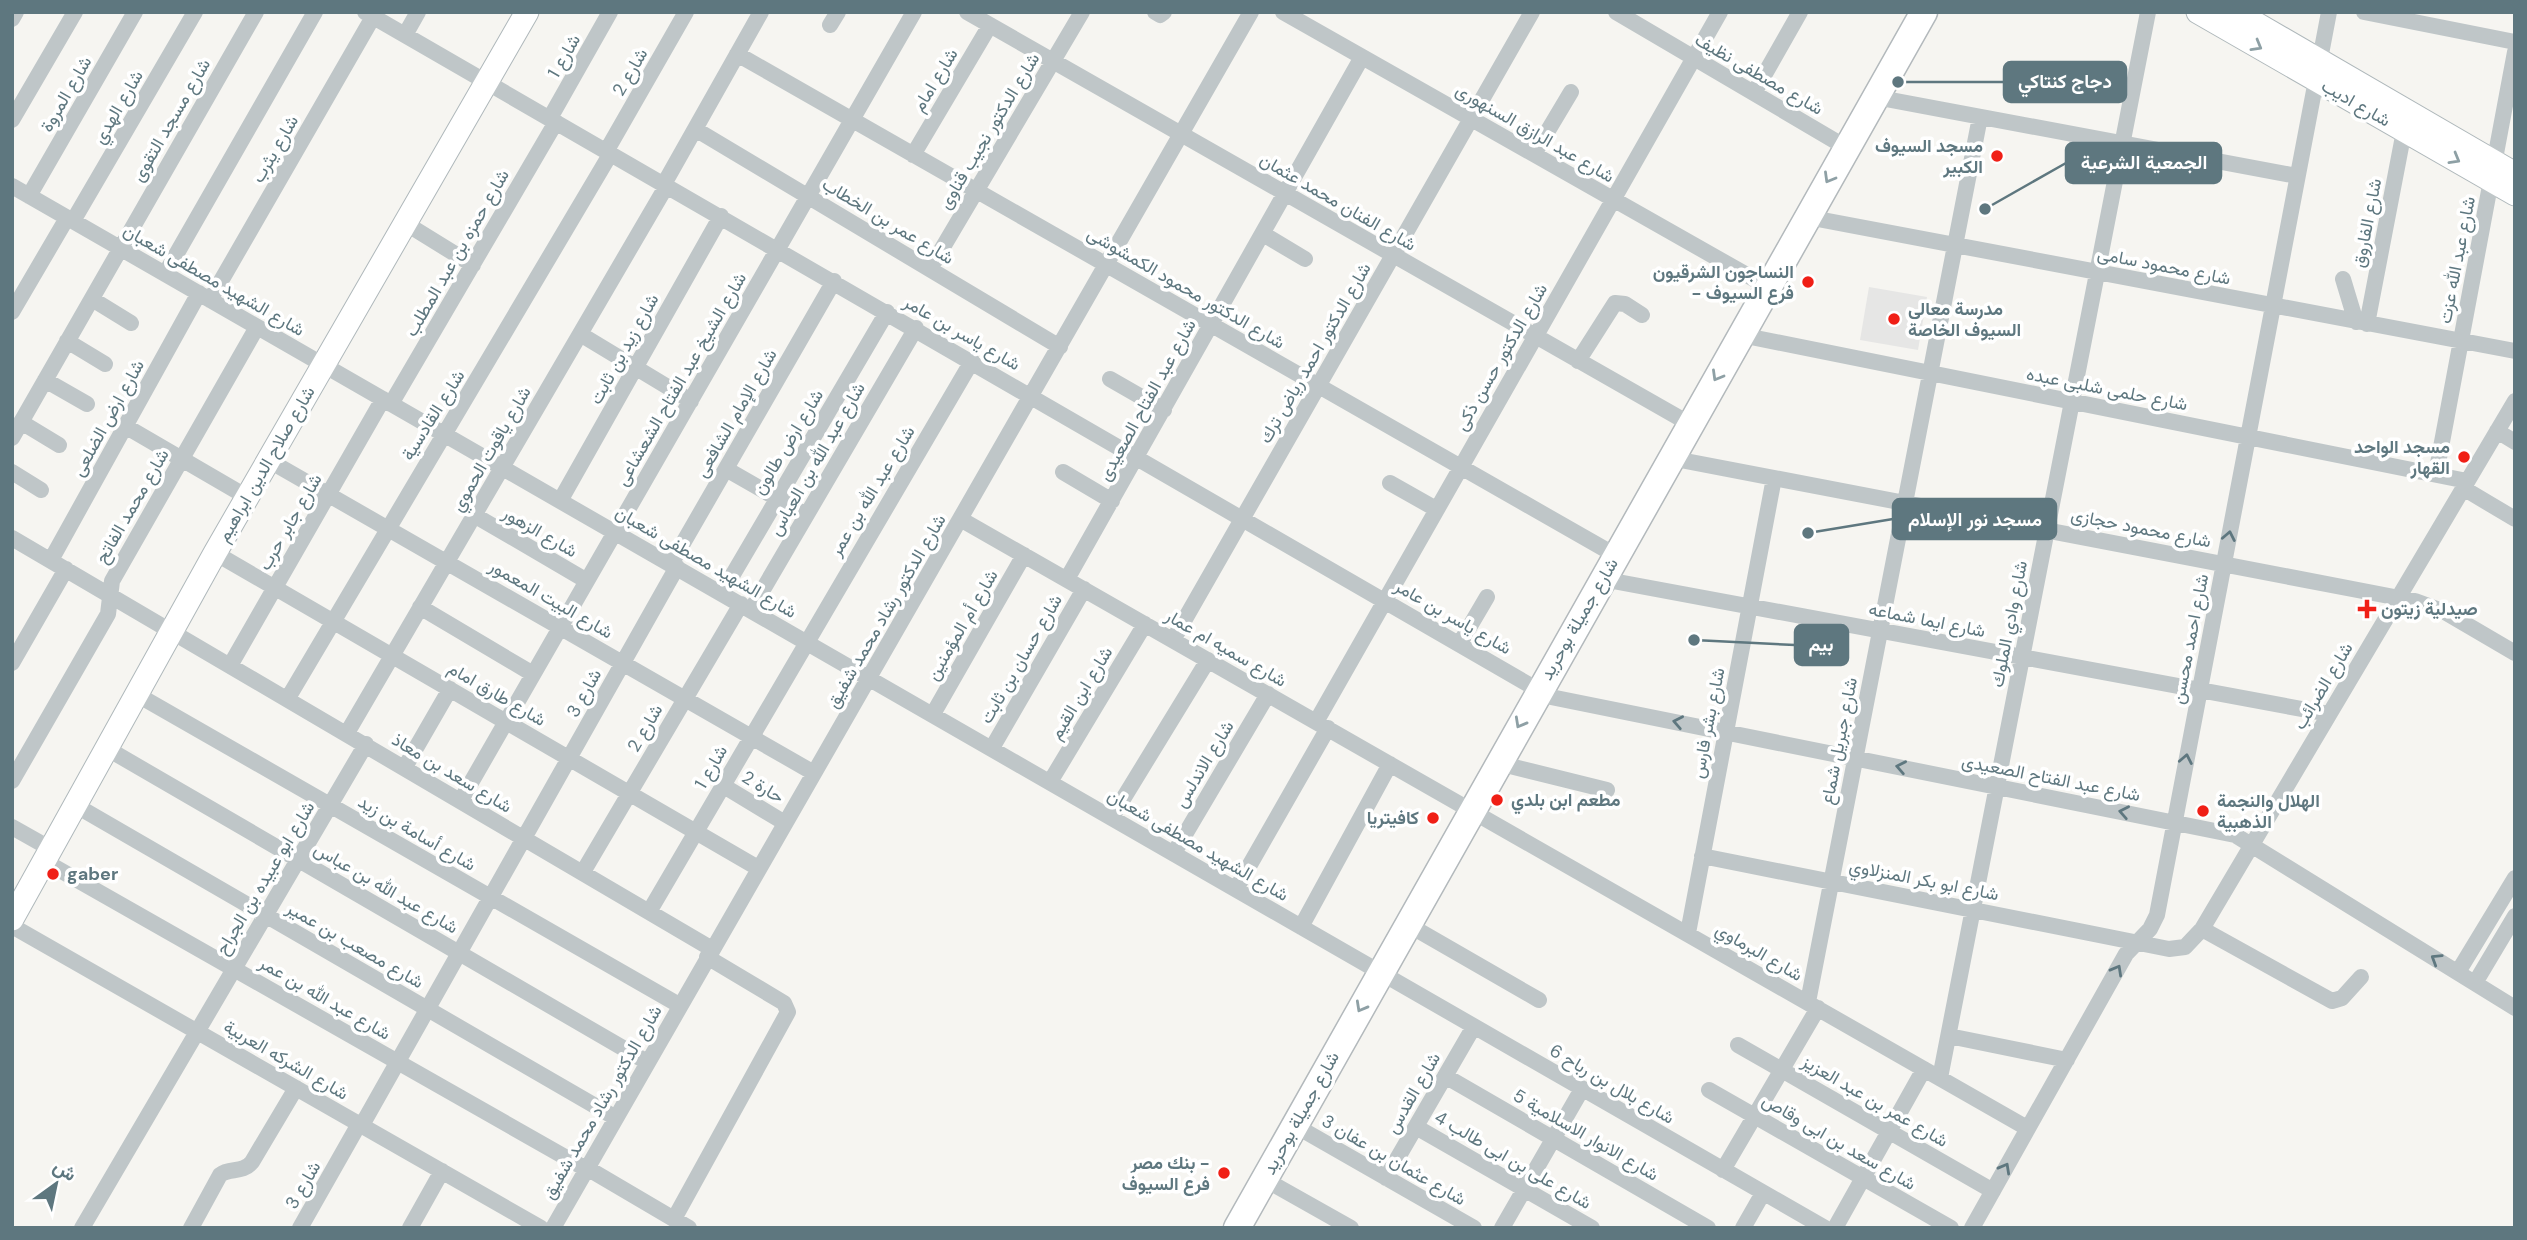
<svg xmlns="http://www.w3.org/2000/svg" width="2527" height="1240" viewBox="0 0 2527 1240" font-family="'DM Sans',Vazirmatn,sans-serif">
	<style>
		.built { fill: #e6e6e5 }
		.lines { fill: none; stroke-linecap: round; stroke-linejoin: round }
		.secondary-casing { stroke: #afb8bb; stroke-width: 25 }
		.primary-casing { stroke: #b3b9bc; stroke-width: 29 }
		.street { stroke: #bfc6c8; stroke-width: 16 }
		.secondary { stroke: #fff; stroke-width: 23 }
		.primary { stroke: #fff; stroke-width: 26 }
		.oneway { stroke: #8ea0a5 }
		.oneway2 { stroke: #5e777f }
		.poi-dot { fill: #f01f16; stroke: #fff; stroke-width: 2.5 }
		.labels { text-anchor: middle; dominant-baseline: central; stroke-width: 7; stroke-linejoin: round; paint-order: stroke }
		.street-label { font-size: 18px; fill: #5e777f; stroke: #fff }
		.poi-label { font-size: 18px; font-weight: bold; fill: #5e777f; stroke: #fff; text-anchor: end }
		.leader { fill: none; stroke: #5e777f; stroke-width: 2.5 }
		.callout-dot { fill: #5e777f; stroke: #fff; stroke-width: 2.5 }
		.callout { fill: #5e777f; stroke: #5e777f; stroke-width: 2.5 }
		.callout-label { font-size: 19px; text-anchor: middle; font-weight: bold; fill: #fff }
	</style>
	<rect width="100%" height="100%" fill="#f6f5f1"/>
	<path class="built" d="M1869 287 1927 297 1918 350 1860 340Z"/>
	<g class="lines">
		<defs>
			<path id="secondary" d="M2198 12 2515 194
				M2236 12 2515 174
				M12 919 215 553 527 12"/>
			<path id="primary" d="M1237 1228 1924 12"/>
		</defs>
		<use href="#secondary" class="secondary-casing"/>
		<use href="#primary" class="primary-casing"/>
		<path class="street" d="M365 12 1538 690
			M967 12 1690 424
			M1155 12 1160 15 1164 12
			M1283 12 1768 287
			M1616 12 1847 148
			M2364 12 2515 42
			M12 19 16 12
			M830 25 838 12
			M405 35 418 12
			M737 54 1615 555
			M1754 93 1800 12
			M1875 97 2297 176
			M550 118 610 12
			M12 120 75 12
			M695 129 1060 347
			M607 150 686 12
			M1534 154 1571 92
			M913 155 990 25
			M664 184 761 12
			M12 186 1825 1228
			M29 196 135 12
			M1807 217 2515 351
			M73 221 195 12
			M405 223 473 265
			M1263 234 1305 259
			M930 269 1082 12
			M165 274 315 12
			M2343 279 2356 322
			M92 299 131 323
			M210 300 373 17
			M12 312 67 218
			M2367 324 2404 131
			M580 334 691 401
			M1741 335 2467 481
			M67 341 105 364
			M1578 361 1615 303 1625 304 1642 315
			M1110 379 1164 410
			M45 380 87 404
			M391 404 556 122
			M21 422 59 445
			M125 426 247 497
			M2497 431 2515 442
			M12 438 256 12
			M1670 458 2415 601 2445 612 2515 653
			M268 460 814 773
			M726 469 806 515
			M12 472 41 490
			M1063 472 1112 501
			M2436 474 2515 52
			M1390 483 1436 509
			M2463 488 2515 519
			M560 501 721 216
			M474 515 587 581
			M962 520 2027 1128
			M12 538 712 949
			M215 553 758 868
			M51 560 199 293
			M671 564 834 281
			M1067 579 1362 57
			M1602 579 2329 714
			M722 593 887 312
			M420 607 533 674
			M751 610 916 328
			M1173 640 1532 12
			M1460 643 1487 597
			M12 663 66 569
			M231 664 383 399
			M136 694 679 1005
			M1536 694 2235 835 2515 1008
			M288 698 611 153
			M933 714 1024 555
			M1316 722 1720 12
			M347 733 667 185
			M106 748 647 1062
			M992 748 1084 589
			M1498 763 1607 790
			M405 767 450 689
			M12 781 108 614 112 581 257 327
			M1050 782 1145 624
			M722 785 785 823
			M461 800 914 12
			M75 805 616 1118
			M1112 817 1208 660
			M12 827 51 849
			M1174 853 1268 694
			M1702 856 2169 949 2185 947 2202 929 2515 401
			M44 861 586 1169
			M583 872 741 604
			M1236 889 1328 728
			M649 912 972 361
			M1407 924 1539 1000
			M12 926 541 1228
			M1301 927 1390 764
			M2202 929 2332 1001 2342 998 2361 977
			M1688 933 1774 478
			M2458 972 2515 878
			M2475 983 2515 916
			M1808 1002 1980 117
			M1949 1036 2067 1060
			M1738 1045 1993 1191
			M1445 1076 1708 1228
			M1940 1078 2148 12
			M1709 1090 1951 1228
			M362 1125 677 567
			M1294 1125 1474 1228
			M1416 1127 1592 1228
			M587 1168 689 1228
			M1723 1170 1818 1008
			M1386 1178 1473 1028
			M1264 1179 1351 1228
			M674 1219 788 1012 784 1003 707 957
			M82 1228 366 744
			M191 1228 220 1175C230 1167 242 1174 252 1162L296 1088
			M300 1228 359 1124
			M410 1228 442 1171
			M553 1228 1251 12
			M1502 1228 1582 1089
			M1743 1228 1763 1193
			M1835 1228 1924 1069
			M1972 1228 2126 954 2150 929 2157 915 2329 12"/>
		<use href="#secondary" class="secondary"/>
		<use href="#primary" class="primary"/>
	</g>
	<defs><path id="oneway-chevron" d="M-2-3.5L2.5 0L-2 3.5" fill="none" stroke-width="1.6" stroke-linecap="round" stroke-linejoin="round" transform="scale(1.75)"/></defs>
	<g class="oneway">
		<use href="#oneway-chevron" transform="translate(2257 46) rotate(30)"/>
		<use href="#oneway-chevron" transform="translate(2455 159) rotate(30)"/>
		<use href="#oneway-chevron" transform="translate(1829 178) rotate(120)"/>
		<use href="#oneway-chevron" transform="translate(1717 376) rotate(120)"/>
		<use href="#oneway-chevron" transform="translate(1520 723) rotate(119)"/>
		<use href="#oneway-chevron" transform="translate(1361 1007) rotate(119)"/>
	</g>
	<g class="oneway2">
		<use href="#oneway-chevron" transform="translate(2229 536) rotate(-79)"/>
		<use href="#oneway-chevron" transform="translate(1678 722) rotate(-169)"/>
		<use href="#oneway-chevron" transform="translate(2186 759) rotate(-79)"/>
		<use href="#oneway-chevron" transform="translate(1901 767) rotate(-169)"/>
		<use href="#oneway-chevron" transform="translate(2124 812) rotate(-169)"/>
		<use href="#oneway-chevron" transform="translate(2436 959) rotate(-148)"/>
		<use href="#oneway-chevron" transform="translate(2117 970) rotate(-61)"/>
		<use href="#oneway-chevron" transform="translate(2005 1168) rotate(-61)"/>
	</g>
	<g class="poi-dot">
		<circle cx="1997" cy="156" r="7"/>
		<circle cx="1808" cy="282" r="7"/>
		<circle cx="1894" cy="319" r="7"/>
		<circle cx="2464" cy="457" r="7"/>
		<path d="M2363.5 598.5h7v7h7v7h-7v7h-7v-7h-7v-7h7z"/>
		<circle cx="1497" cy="800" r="7"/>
		<circle cx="2203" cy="811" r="7"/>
		<circle cx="1433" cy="818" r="7"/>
		<circle cx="53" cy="874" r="7"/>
		<circle cx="1224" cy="1173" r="7"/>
	</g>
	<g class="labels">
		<g class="street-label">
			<text transform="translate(564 56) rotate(-60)">شارع 1</text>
			<text transform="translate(630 72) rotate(-60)">شارع 2</text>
			<text transform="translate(1759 74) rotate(30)">شارع مصطفى نظيف</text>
			<text transform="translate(935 80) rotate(-59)">شارع امام</text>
			<text transform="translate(66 94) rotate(-60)">شارع المروة</text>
			<text transform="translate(2356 103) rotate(30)">شارع اديب</text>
			<text transform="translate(118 107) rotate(-60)">شارع الهدي</text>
			<text transform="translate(171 120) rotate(-60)">شارع مسجد التقوى</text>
			<text transform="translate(989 131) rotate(-59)">شارع الدكتور نجيب قناوى</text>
			<text transform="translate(1535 133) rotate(30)">شارع عبد الرازق السنهورى</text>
			<text transform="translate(275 149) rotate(-60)">شارع يثرب</text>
			<text transform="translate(1338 202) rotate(30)">شارع الفنان محمد عثمان</text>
			<text transform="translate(888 221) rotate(31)">شارع عمر بن الخطاب</text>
			<text transform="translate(2367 223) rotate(-79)">شارع الفاروق</text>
			<text transform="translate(457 253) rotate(-60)">شارع حمزه بن عبد المطلب</text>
			<text transform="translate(2457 260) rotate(-79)">شارع عبد الله عزت</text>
			<text transform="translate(2164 266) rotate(11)">شارع محمود سامى</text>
			<text transform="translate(214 280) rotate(30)">شارع الشهيد مصطفى شعبان</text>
			<text transform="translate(1186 288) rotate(30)">شارع الدكتور محمود الكمشوشى</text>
			<text transform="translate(962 333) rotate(30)">شارع ياسر بن عامر</text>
			<text transform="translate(624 349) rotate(-61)">شارع زيد بن ثابت</text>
			<text transform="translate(1315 353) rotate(-60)">شارع الدكتور احمد رياض ترك</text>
			<text transform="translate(1501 357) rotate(-60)">شارع الدكتور حسن ذكى</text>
			<text transform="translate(681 379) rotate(-60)">شارع الشيخ عبد الفتاح الشعشاعى</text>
			<text transform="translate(2107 389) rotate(11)">شارع حلمى شلبى عبده</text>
			<text transform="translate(1147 400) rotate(-61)">شارع عبد الفتاح الصعيدى</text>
			<text transform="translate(736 413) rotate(-60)">شارع الإمام الشافعى</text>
			<text transform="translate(433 415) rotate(-58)">شارع القادسية</text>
			<text transform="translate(108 418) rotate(-61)">شارع ارض الضلعى</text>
			<text transform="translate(788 442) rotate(-59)">شارع ارض طالون</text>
			<text transform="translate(491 449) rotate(-60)">شارع ياقوت الحموي</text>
			<text transform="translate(817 459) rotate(-60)">شارع عبد الله بن العباس</text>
			<text transform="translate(266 464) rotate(-60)">شارع صلاح الدين ابراهيم</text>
			<text transform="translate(872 491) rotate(-59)">شارع عبد الله بن عمر</text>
			<text transform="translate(132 506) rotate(-60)">شارع محمد الفاتح</text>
			<text transform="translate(290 522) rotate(-60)">شارع جابر حرب</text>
			<text transform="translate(2141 528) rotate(11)">شارع محمود حجازى</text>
			<text transform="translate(540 532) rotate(30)">شارع الزهور</text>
			<text transform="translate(706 562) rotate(30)">شارع الشهيد مصطفى شعبان</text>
			<text transform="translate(551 599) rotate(30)">شارع البيت المعمور</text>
			<text transform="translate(886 611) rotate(-60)">شارع الدكتور رشاد محمد شفيق</text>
			<text transform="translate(1453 617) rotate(30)">شارع ياسر بن عامر</text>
			<text transform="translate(1579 619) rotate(-60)">شارع جميلة بوحريد</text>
			<text transform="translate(1927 620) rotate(11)">شارع ايما شماعه</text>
			<text transform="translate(2009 624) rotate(-79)">شارع وادي الملوك</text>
			<text transform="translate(962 625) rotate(-60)">شارع أم المؤمنين</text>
			<text transform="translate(2190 639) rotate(-79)">شارع احمد محسن</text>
			<text transform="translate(1226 648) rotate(30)">شارع سميه ام عمار</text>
			<text transform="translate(1021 659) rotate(-60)">شارع حسان بن ثابت</text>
			<text transform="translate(2323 686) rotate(-59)">شارع الضرائب</text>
			<text transform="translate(584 693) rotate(-61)">شارع 3</text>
			<text transform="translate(1081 693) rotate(-59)">شارع ابن القيم</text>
			<text transform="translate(497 694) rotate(30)">شارع طارق امام</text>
			<text transform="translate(1708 723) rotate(-79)">شارع بشر فارس</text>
			<text transform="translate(645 728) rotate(-60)">شارع 2</text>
			<text transform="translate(1839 741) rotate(-79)">شارع جبريل شماع</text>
			<text transform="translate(1204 764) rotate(-59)">شارع الاندلس</text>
			<text transform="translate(711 767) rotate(-60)">شارع 1</text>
			<text transform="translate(452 773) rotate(31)">شارع سعد بن معاذ</text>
			<text transform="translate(2051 778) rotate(11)">شارع عبد الفتاح الصعيدى</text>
			<text transform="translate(763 787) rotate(31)">حارة 2</text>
			<text transform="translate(417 833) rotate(30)">شارع أسامة بن زيد</text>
			<text transform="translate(1198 845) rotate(30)">شارع الشهيد مصطفى شعبان</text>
			<text transform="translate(265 878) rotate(-59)">شارع ابو عبيده بن الجراح</text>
			<text transform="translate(1924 880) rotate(11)">شارع ابو بكر المنزلاوي</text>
			<text transform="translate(386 888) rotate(30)">شارع عبد الله بن عباس</text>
			<text transform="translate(355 945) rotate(30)">شارع مصعب بن عمير</text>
			<text transform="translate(1759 952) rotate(30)">شارع البرماوي</text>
			<text transform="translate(325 998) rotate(30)">شارع عبد الله بن عمر</text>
			<text transform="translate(286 1060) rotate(30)">شارع الشركه العربية</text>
			<text transform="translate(1612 1084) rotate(30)">شارع بلال بن رباح 6</text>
			<text transform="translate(1413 1093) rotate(-60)">شارع القدس</text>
			<text transform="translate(1875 1101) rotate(30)">شارع عمر بن عبد العزيز</text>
			<text transform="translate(602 1102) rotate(-60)">شارع الدكتور رشاد محمد شفيق</text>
			<text transform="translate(1301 1113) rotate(-61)">شارع جميلة بوحريد</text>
			<text transform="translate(1586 1135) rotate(30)">شارع الانوار الاسلامية 5</text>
			<text transform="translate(1839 1142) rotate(30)">شارع سعد بن ابى وقاص</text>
			<text transform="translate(1394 1160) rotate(30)">شارع عثمان بن عفان 3</text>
			<text transform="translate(1513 1160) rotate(30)">شارع على بن ابى طالب 4</text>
			<text transform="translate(303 1185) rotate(-60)">شارع 3</text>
		</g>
		<g class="poi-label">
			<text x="1983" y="146">مسجد السيوف<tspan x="1983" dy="21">الكبير</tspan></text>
			<text x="1794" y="272">النساجون الشرقيون<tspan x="1794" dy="21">- فرع السيوف</tspan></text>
			<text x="1908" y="309" text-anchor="start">مدرسة معالي<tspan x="1908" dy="21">السيوف الخاصة</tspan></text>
			<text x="2450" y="447">مسجد الواحد<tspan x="2450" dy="21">القهار</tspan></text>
			<text x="2381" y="609" text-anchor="start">صيدلية زيتون</text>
			<text x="1511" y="800" text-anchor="start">مطعم ابن بلدي</text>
			<text x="2217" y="801" text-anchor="start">الهلال والنجمة<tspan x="2217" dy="21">الذهبية</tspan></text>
			<text x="1419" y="818">كافيتريا</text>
			<text x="67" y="874" text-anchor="start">gaber</text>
			<text x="1210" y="1163">بنك مصر -<tspan x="1210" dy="21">فرع السيوف</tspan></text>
		</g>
	</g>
	<path class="leader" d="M1898 82L2004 82M1985 209L2066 163M1808 533L1893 519M1694 640L1795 645"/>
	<g class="callout-dot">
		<circle cx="1898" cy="82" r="7"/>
		<circle cx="1985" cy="209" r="7"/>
		<circle cx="1808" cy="533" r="7"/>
		<circle cx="1694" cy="640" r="7"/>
	</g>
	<g class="callout">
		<rect x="2004" y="62" width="122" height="40" rx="7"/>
		<rect x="2066" y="143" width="155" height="40" rx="7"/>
		<rect x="1893" y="499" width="163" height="40" rx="7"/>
		<rect x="1795" y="625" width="53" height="40" rx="7"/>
	</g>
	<g class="callout-label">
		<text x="2065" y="88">دجاج كنتاكي</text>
		<text x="2144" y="169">الجمعية الشرعية</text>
		<text x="1975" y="526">مسجد نور الإسلام</text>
		<text x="1821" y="651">بيم</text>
	</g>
	<rect width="2527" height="1240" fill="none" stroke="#5e777f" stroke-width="28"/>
	<g transform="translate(56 1184) rotate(33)" stroke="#ffffff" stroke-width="5" paint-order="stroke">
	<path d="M0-5L12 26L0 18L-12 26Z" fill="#5e777f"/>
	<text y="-10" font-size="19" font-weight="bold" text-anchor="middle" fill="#5e777f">ش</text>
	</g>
</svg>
